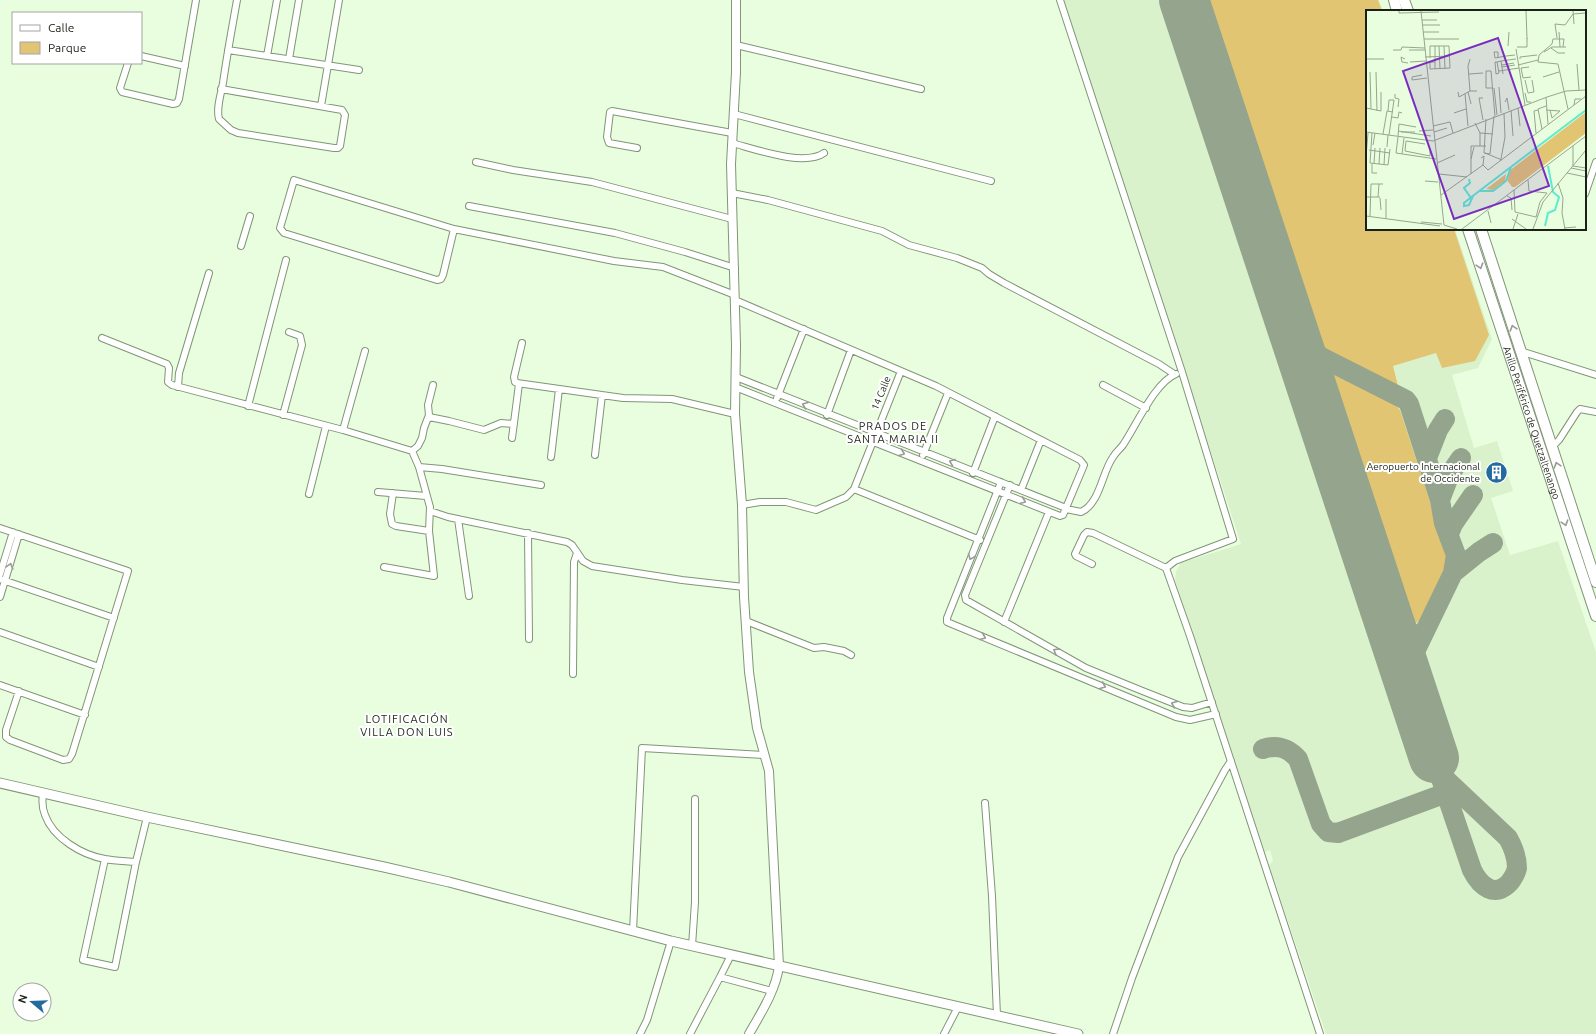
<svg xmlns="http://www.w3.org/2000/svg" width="1596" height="1034" viewBox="0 0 1596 1034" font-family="Ubuntu,sans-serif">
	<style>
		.built { fill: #d9f2cc }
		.green { fill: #e1c572 }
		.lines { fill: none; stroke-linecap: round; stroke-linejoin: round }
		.taxiway { stroke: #95a48d; stroke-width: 20 }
		.runway { stroke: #95a48d; stroke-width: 50 }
		.minor-casing { stroke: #819578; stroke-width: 8 }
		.tertiary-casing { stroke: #819578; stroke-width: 10 }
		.secondary-casing { stroke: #819578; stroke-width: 11 }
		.trunk-casing { stroke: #819578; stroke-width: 12 }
		.minor { stroke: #fff; stroke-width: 6 }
		.tertiary { stroke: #fff; stroke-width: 8 }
		.secondary { stroke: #fff; stroke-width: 9 }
		.trunk { stroke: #fff; stroke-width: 10 }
		.oneway { stroke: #989b96 }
		.labels { text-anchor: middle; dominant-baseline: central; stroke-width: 4; stroke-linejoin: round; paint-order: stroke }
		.street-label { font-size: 10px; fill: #1a2116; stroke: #fff }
		.poi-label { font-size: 10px; fill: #1a2116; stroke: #fff; text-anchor: end }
		.neighbourhood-label { font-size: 11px; letter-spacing: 1px; fill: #1a2116; stroke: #fff }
		.inset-river { fill: none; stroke: #5cebd1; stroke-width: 2 }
		.inset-road { fill: none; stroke: #96a68e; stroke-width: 1 }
		.view { fill: #7b2cbf; fill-opacity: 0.15; stroke: #7b2cbf; stroke-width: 2 }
		.inset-edge { fill: none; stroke: #1a2116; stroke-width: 2 }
	</style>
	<rect width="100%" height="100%" fill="#e9fede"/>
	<path class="built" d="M1063 0H1379L1383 11H1367V229H1455L1492 339 1478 368 1452 375 1474 448 1497 441 1513 491 1491 498 1510 555 1558 541 1596 652V1034H1326L1269 865 1273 861 1270 850 1265 852 1224 733 1175 580 1176 571 1181 563 1241 544Z"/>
	<path class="green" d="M1197 0H1378L1382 11H1367V229H1454L1489 335 1475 361 1442 368 1436 353 1393 366 1398 386 1321 349 1311 342 1304 326Z
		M1335 373C1350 376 1392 398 1400 410L1447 553C1448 574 1430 600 1420 620L1414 625 1406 624 1400 619 1324 387C1325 380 1327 374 1335 373Z"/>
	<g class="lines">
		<path class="taxiway" d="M1286 310C1297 331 1300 344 1321 357L1406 400 1409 404 1440 500 1444 523 1456 555 1453 573 1410 662 1408 670 1410 684
			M1315 395C1312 383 1311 370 1323 363L1335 364
			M1427 458 1438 430 1445 419
			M1440 500 1450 474 1461 458
			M1449 534 1453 524 1473 495
			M1453 573 1479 552 1493 543
			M1389 619C1397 630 1403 636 1417 637L1425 630
			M1263 749C1278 744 1288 748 1298 759L1321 824 1328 832 1338 833 1446 793
			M1434 758 1472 870C1480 886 1495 899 1510 882 1513 878 1516 873 1517 868 1517 858 1513 847 1508 838L1439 773"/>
		<path class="runway" d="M1184 0 1434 758"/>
		<defs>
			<path id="minor" d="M1060 0 1182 372 1233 539 1175 561 1166 568
				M736 45 921 89
				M228 50 359 70
				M141 56 185 66
				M267 56 277 0
				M289 59 299 0
				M128 63 120 88 122 92 173 104 177 103 179 99 196 0
				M221 89 342 110 345 115 340 146 338 148H334L238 133 231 130 219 119C216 108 221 94 223 83 227 55 232 28 237 0
				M321 106 339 0
				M734 114 991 181
				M732 143C755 149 804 167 824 153
				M637 148 609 143 607 137 610 112 612 111 732 133
				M476 162 513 170 592 182 732 219
				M732 193 768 200 882 231 909 245 957 258 982 268 989 274 1004 283 1159 364 1174 374
				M1585 194 1596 162
				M469 206 615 233 685 252 735 268
				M454 229 443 275 441 279 437 280 284 233 280 228 294 180 454 229 614 261 663 267 735 295
				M241 246 250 216
				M102 338 167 364 169 368 168 382 172 385 343 430 412 451 419 467 430 507 429 531 434 576 384 567
				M522 343 514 377 515 382 517 383 623 398 672 399 735 414
				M1520 351 1596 375
				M736 377 1066 508
				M1103 385 1146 408
				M178 387 179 373 209 273
				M735 387 1060 516 1063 515 1084 465 1080 460 936 386 735 300
				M777 398 804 329
				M248 406 286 260
				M283 415 302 345 300 336 289 332
				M827 415 851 350
				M429 417 449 421 484 430 501 423 514 424
				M343 430 365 351
				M512 438 519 384
				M1552 447 1559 440 1577 412 1580 409 1596 412
				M412 451 418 446 422 438 424 428 429 415 428 405 433 385
				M595 455 602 395
				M923 455 948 393
				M551 457 559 389
				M419 467 442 469 541 485
				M973 473 995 416
				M1001 482 947 618V622L1176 717 1190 720 1216 714
				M1010 485 965 595 966 600 1086 668 1140 690 1183 707 1192 708 1212 702
				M854 489 980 540
				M1021 490 1041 440
				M378 492 426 496
				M393 493 390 514 392 524 396 526 429 531
				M309 494 326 426
				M742 505 760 502H786L816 510 846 497 854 489 901 371
				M1066 509 1081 512C1100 504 1102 472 1113 457 1116 452 1120 449 1123 445 1136 426 1155 382 1176 374
				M430 511 448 517 567 542 572 545 583 561 592 566 682 580 744 587
				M458 519 469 596
				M0 528 128 571 72 754 69 759 63 760 10 740 6 737V730L19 691
				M528 533 529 639
				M1092 564 1076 556 1075 554 1084 535 1087 532 1093 533 1166 568 1190 636 1320 1034
				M0 574 13 532
				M0 579 114 618
				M0 597 19 534
				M746 621 814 648 824 647 844 651 851 655
				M1004 622 1049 512
				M0 632 99 667
				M573 674 574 562 577 553
				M0 685 85 715
				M43 794C42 801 42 808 45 815 53 838 82 855 105 859 115 861 126 861 136 862
				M985 803 992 896 997 1016
				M105 859 83 960 115 967 136 862 147 817
				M633 931 642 748 764 755
				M692 946 695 902V799
				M731 955 720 977 772 991
				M640 1034 647 1020 671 941
				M690 1034 720 977
				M944 1034 958 1007
				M1113 1034 1132 978 1178 857 1225 770 1231 761"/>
			<path id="tertiary" d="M736 0V72L731 164 736 345 735 414 742 505 744 597 749 672 757 728 769 771 779 966C776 990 761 1013 749 1034"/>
			<path id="secondary" d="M0 783 147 817 384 867 449 882 671 941 1078 1034"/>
			<g id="trunk">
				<path d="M1394 0 1397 11"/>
				<path d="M1404 0 1408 11"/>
				<path id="s1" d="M1468 229 1596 616"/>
				<path d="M1481 229 1596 582"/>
			</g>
		</defs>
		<use href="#minor" class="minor-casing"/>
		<use href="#tertiary" class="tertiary-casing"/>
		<use href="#secondary" class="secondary-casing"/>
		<use href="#trunk" class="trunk-casing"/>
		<use href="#minor" class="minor"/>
		<use href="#tertiary" class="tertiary"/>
		<use href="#secondary" class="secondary"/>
		<use href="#trunk" class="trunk"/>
	</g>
	<defs><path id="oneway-chevron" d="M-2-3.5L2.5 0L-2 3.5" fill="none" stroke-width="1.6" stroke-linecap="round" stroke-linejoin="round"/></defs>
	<g class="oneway">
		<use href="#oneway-chevron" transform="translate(1480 266) rotate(72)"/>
		<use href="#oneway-chevron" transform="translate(1513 328) rotate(-107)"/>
		<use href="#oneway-chevron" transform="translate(805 405) rotate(-159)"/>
		<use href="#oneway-chevron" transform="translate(902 453) rotate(21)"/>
		<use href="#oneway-chevron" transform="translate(952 462) rotate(-159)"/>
		<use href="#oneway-chevron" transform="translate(1557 465) rotate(-108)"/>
		<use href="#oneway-chevron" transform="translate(1023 501) rotate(22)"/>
		<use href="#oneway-chevron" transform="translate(1565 523) rotate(72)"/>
		<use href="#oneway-chevron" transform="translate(971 557) rotate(112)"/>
		<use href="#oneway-chevron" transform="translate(10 566) rotate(-73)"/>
		<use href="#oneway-chevron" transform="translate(983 637) rotate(22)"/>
		<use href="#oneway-chevron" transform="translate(1056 651) rotate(-151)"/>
		<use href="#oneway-chevron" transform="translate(1103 686) rotate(23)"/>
		<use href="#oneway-chevron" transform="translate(1174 704) rotate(-159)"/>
	</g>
	<defs>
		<symbol id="building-disc" viewBox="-11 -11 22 22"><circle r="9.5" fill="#236a9e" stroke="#fff"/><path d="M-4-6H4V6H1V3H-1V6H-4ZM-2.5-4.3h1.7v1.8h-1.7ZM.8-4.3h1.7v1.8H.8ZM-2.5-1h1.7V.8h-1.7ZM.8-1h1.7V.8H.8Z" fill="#fff"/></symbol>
	</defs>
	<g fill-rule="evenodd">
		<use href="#building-disc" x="1484" y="460" width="25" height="25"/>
	</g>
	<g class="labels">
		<g class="street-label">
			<text transform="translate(881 393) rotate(-68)">14 Calle</text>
			<text stroke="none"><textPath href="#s1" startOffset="204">Anillo Periférico de Quetzaltenango</textPath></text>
		</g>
		<g class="poi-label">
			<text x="1480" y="466">Aeropuerto Internacional<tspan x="1480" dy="12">de Occidente</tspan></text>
		</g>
		<g class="neighbourhood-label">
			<text x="893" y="426">PRADOS DE<tspan x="893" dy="13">SANTA MARIA II</tspan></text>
			<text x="407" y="719">LOTIFICACIÓN<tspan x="407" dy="13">VILLA DON LUIS</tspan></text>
		</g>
	</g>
	<g transform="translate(1366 10)">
		<rect width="220" height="220" fill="#e9fede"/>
		<path d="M220 102V123L149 177H146L141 170 143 161ZM140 164 139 171 127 180 120 179Z" fill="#e1c572"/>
		<path class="inset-river" d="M103 169 104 173 98 178 105 188M114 181H127L135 175 140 171 145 157M108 185 220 100M107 186 103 195 98 196V193L108 185M179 216 182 203 189 200 193 187 187 182 182 156"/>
		<path class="inset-road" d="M33 1V3L73 2M55 1 78 215M160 1 161 29M207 1 208 14M56 10H71M57 15H74M57 22H73M193 22 194 37M191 28 189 14 199 15 207 4 220 3M58 29H93M69 36V59M73 36 74 59M78 36 79 59M142 36 143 22M151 37H161V28M197 37 198 29H187L186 34 173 45 172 52 192 54 202 99M185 38 192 43H199M150 39 159 95M27 40H35L36 37 59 38M43 40H59M178 42 186 37H200M59 47 84 46M132 47V42H128L129 48 140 46 149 45M64 48V36H83L84 58 64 59V52H69M0 49H18M39 49 35 47 36 52 42 53M154 49V47L171 45M135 51 137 64M44 52 60 51M131 52 133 63 130 64 129 52H131L135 51 150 49M211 54 213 80M136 55 148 53M152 55 172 50M136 57 149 55M163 57 155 58 157 68 165 67M133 61 153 58M4 62 5 99M10 62 11 101M103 64 117 63M56 65 46 67V70L61 68M177 67 193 62M159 70 162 83 168 82 166 70M133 77 135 103M126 78H120V61H125L129 106M128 78 131 105M104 81 102 56 104 49M92 82 93 87 104 81H111M102 82 105 94M159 83 161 92H165M29 84V88L33 89 32 97M99 84 102 116M180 87 182 114M117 88H113L117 110M139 92 141 88 143 100M208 95 209 89H215M0 98 15 101V82M152 98 154 116M145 100 147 126M180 100 194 101M184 100 186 108 194 101M22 101 23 90H28L23 125M88 103 100 99M26 107 32 108 33 102 36 103M120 109 118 143 124 144 128 106M109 113 114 123V136M67 116 84 112 87 123M176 119 172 99 180 96M32 121 65 126M53 121 67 120M0 122 67 131 181 87 200 81 220 80M35 122H49M68 122 81 118M6 123 4 153 22 155 24 139M114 123 127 124M170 123 168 101 172 100M17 124 21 101 27 102M32 126 33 114 50 117M32 127 30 143 70 149M59 134 40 131 39 141 64 146V141M7 135 9 123M207 136V156L220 158M21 137 22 125M3 140 24 143M119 143 136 150M36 144 38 128M0 147 2 123M105 149 108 137M135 149 139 127 138 103M71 153 89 145M6 154V163H11M8 154 9 138M13 154 14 138M18 155 19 138M117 155 122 160 220 86M205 158 220 161M201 163 220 167M73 164 101 167M105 164V136H120M59 171 72 172M192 173 197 188 196 203 199 219M148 180 149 202 170 207 174 192 181 183 163 181 162 170M75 185 117 155 118 146 115 148M141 186 145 188 146 200M0 187H14M12 187 13 174M14 188 15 200M122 201 125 213M0 206 74 216M4 206 5 174H17M20 208V189M146 209 160 219M55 212 76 214M78 215 91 219M198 218 210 217M96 219 220 126M147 219 152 204M167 219 177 192 220 140"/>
		<path class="view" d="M132 28 183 176 88 209 37 61Z"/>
		<rect width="220" height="220" class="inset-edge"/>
	</g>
	<rect x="12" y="12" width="130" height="52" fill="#ffffff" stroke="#a3a6a2"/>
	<rect x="20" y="25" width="20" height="6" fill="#ffffff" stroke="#a3a6a2"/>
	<text x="48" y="32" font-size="12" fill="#1a2116">Calle</text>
	<rect x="20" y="42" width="20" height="12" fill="#e1c572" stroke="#a3a6a2"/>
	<text x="48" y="52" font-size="12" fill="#1a2116">Parque</text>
	<g transform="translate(32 1002) rotate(289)"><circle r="19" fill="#ffffff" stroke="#a3a6a2"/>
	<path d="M0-3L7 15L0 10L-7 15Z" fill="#236a9e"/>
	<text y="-6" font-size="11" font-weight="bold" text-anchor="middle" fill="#1a2116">N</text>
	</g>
</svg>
